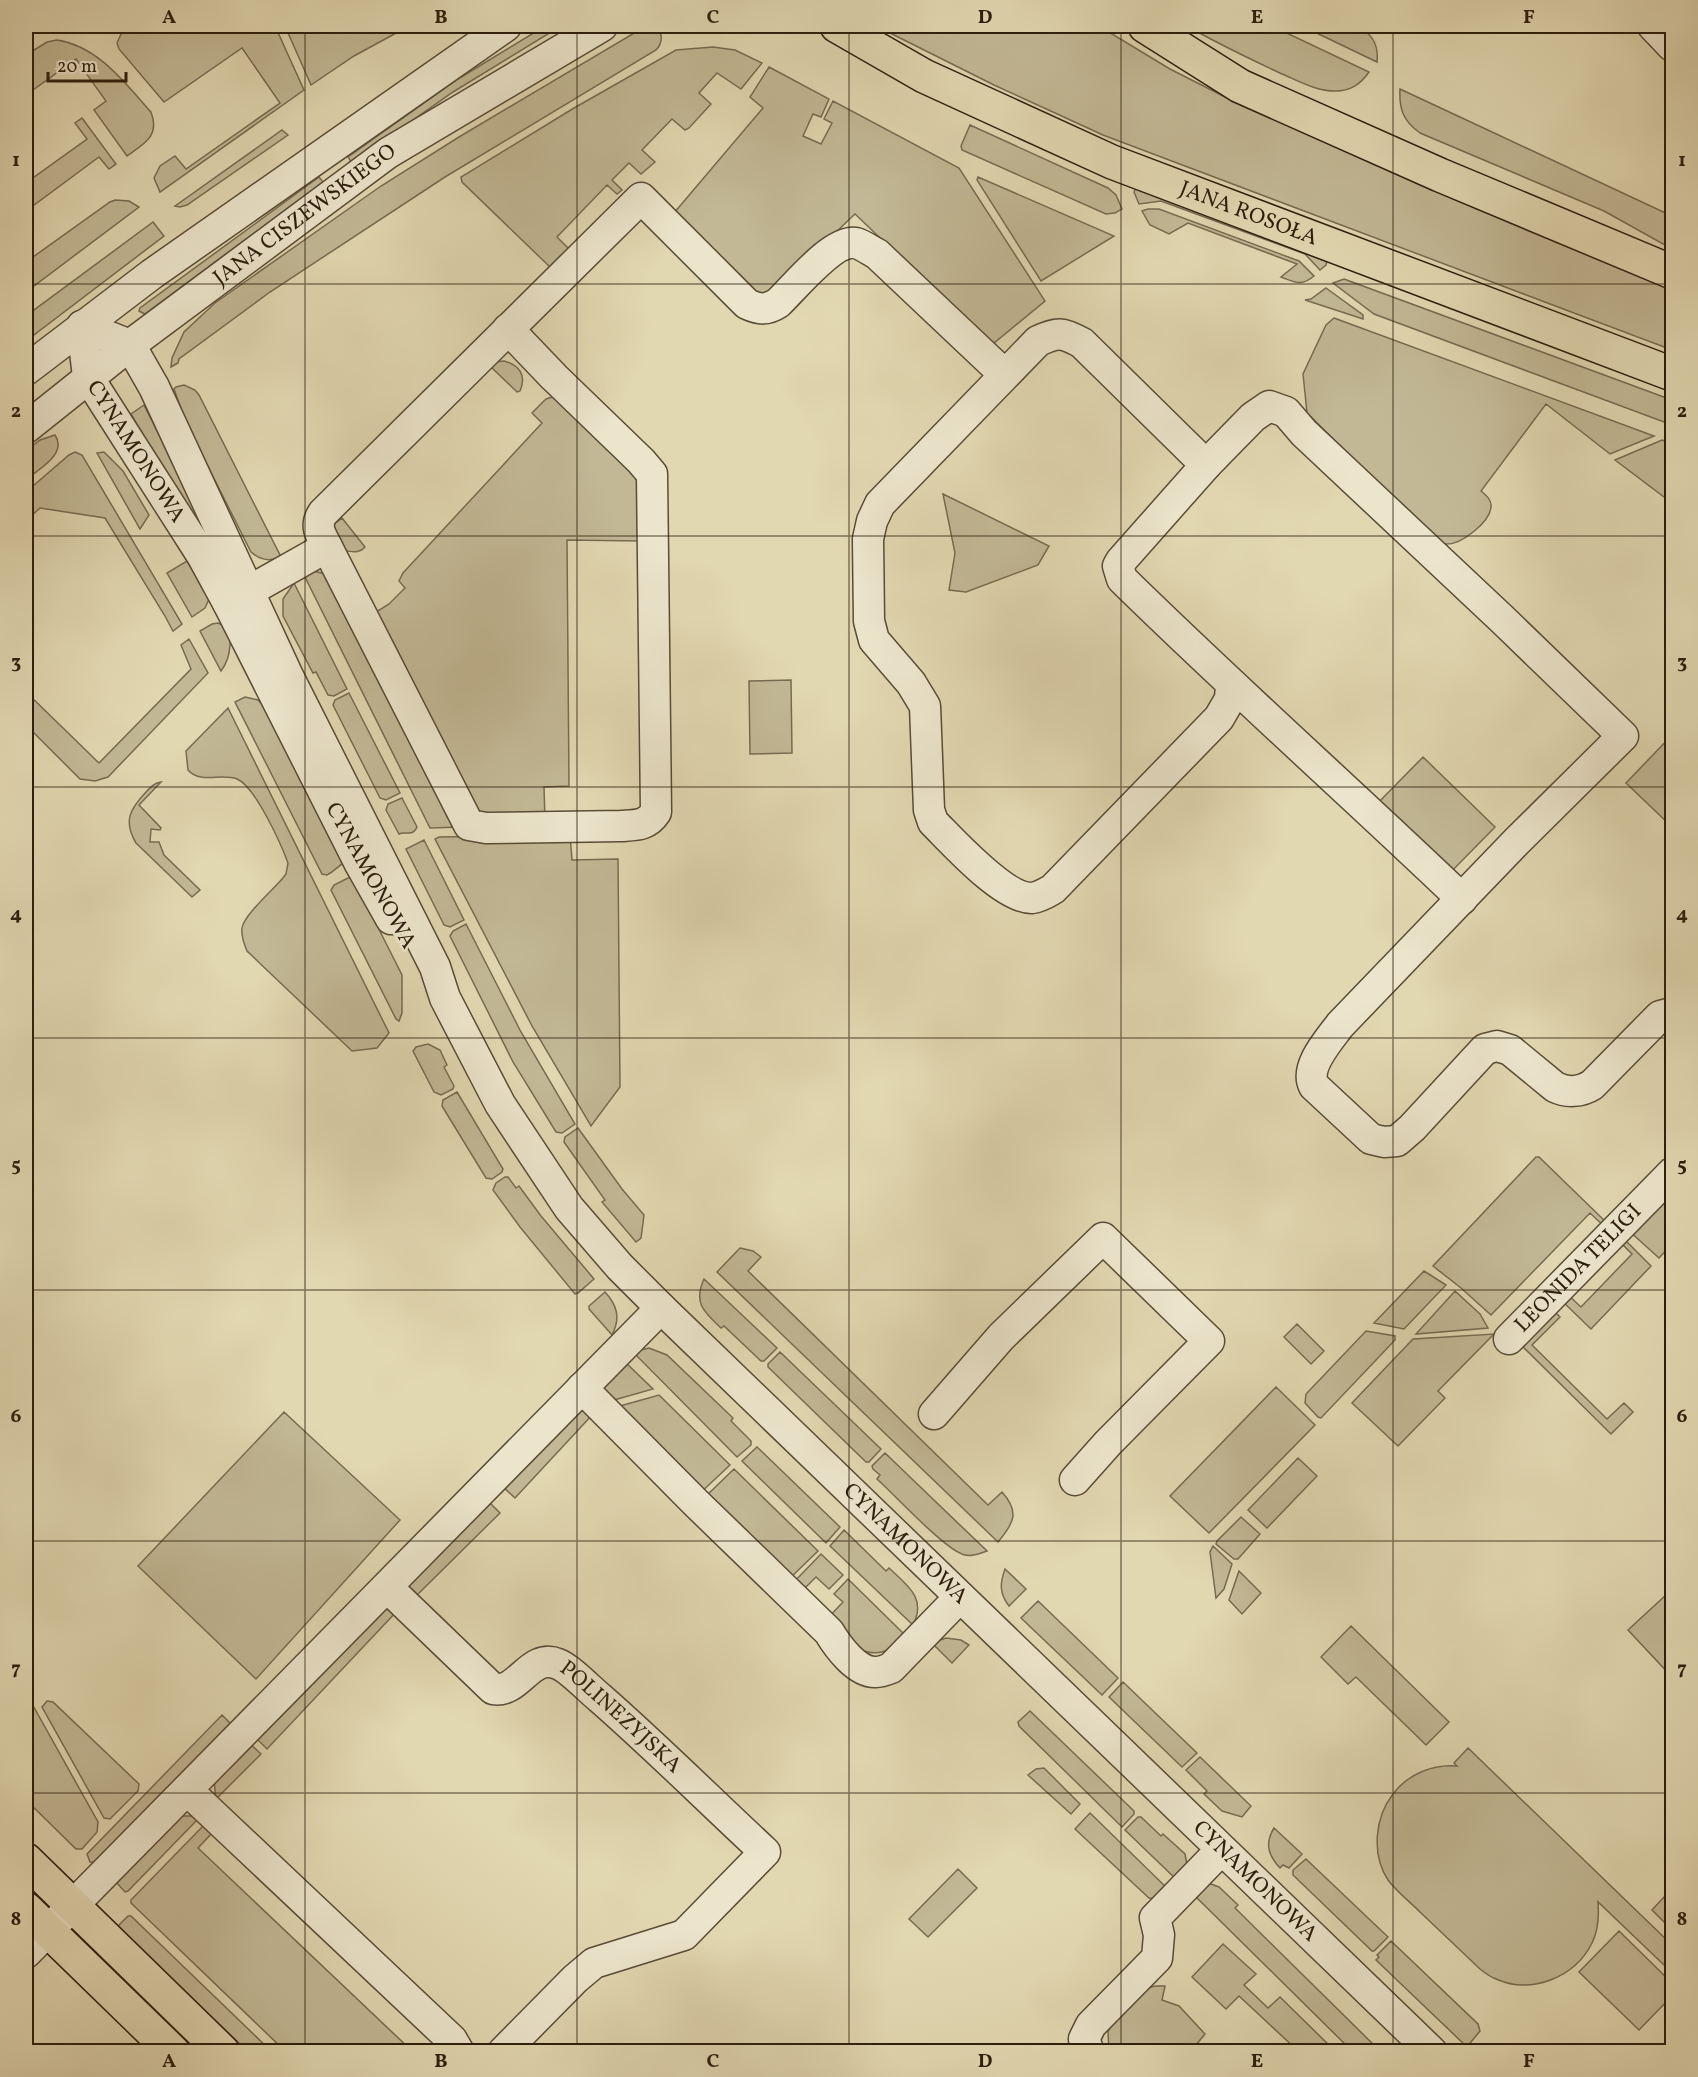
<svg xmlns="http://www.w3.org/2000/svg" width="1698" height="2077" viewBox="0 0 1698 2077" font-family="Vollkorn,serif">
	<style>
		.green { fill: #c2b895; stroke: #776b51; stroke-width: 1.5 }
		.lines { fill: none; stroke-linecap: round; stroke-linejoin: round }
		.minor-casing { stroke: #594c36; stroke-width: 33 }
		.major-casing { stroke: #2c1e0d; stroke-width: 36 }
		.minor { stroke: #ece5cc; stroke-width: 30 }
		.major { stroke: #e1d7b1; stroke-width: 33 }
		.grid { fill: none; stroke: #2c1e0d; stroke-width: 1.5; stroke-opacity: 0.55 }
		.labels { text-anchor: middle; dominant-baseline: central; stroke-width: 5; stroke-linejoin: round; paint-order: stroke }
		.street-label { font-size: 22px; fill: #2c1e0d; stroke: #ece5cc }
		.neatline { fill: none; stroke: #2c1e0d; stroke-width: 2 }
		.grid-label { font-size: 20px; text-anchor: middle; font-weight: bold; fill: #2c1e0d }
	</style>
	<rect width="100%" height="100%" fill="#e1d7b1"/>
	<filter id="stains"><feTurbulence type="fractalNoise" baseFrequency=".00333" numOctaves="4"/><feColorMatrix values="0 0 0 0 .2 0 0 0 0 .09 0 0 0 0 .02 0 0 0 .5 -.17"/></filter>
	<radialGradient id="worn" r=".72"><stop offset=".6" stop-color="#630" stop-opacity="0"/><stop offset="1" stop-color="#630" stop-opacity=".3"/></radialGradient>
	<path class="green" d="M138 26H275L304 90 160 192 154 178 160 166 175 156 186 169 280 103 242 48 164 102 119 49 117 43 121 34Z
		M285 26H409L354 56 311 85Z
		M545 26H561L453 92 352 163 348 157 458 79Z
		M646 26H658C662 34 663 43 656 50L445 177 270 292 179 359 178 363 171 367 172 358 184 332 215 303 381 186 459 137Z
		M876 26H1099L1170 69 1235 102 1672 289V350L1103 135 994 85Z
		M1187 26H1272L1369 72C1360 85 1350 91 1335 91 1316 91 1299 81 1282 74 1250 59 1218 44 1187 26Z
		M1302 26H1356C1372 33 1379 44 1377 62Z
		M57 40C98 46 125 83 151 112 160 136 145 143 127 156L94 110 106 101 76 59 26 95V55L47 42Z
		M713 47 735 50 762 63 741 89 717 73 699 93 711 104 689 128 685 130 672 119 642 150 655 162 641 174 629 163 612 180 622 190 617 194 607 185 557 237 569 249 551 268 462 182 461 177 574 108 676 50Z
		M769 67 829 99 821 117 813 114 803 136 821 144 832 123 824 119 833 101 959 168 1045 301 988 348 987 340 855 214 771 294 761 295 749 288 674 213 763 108 750 97Z
		M1400 89 1672 216V249L1604 211 1420 133C1403 121 1399 109 1400 89Z
		M82 118 116 164 109 169 99 157 26 211V183L87 139 75 123Z
		M970 125 1108 188 1116 195 1122 209 1115 213 1106 214 962 150 961 146Z
		M282 130 288 135 187 205 180 207 175 206Z
		M319 177 323 182 145 314 139 311 140 308Z
		M978 177 1114 236 1041 281 977 180Z
		M1137 186 1327 261 1326 265 1320 270 1305 254 1161 201 1139 204 1134 192Z
		M115 200 129 201 139 207 26 292V262L110 202Z
		M1148 209H1159L1299 261 1314 276C1301 287 1295 282 1281 277L1297 264 1188 223 1169 234 1150 225 1142 211Z
		M153 222 164 236 26 341V316Z
		M1344 279 1672 400V425L1374 314 1333 283Z
		M1326 288 1363 315V319L1305 300 1311 299Z
		M1334 318 1654 436 1610 454 1546 404 1481 491C1486 495 1492 500 1491 507 1490 522 1461 545 1446 544 1446 544 1438 542 1437 541L1307 413 1303 374 1326 325Z
		M504 361C519 365 527 375 520 391L517 392 490 366 495 362Z
		M184 385 195 390 199 395 281 557C270 562 260 560 251 552L186 423 174 389 176 387Z
		M552 397H560L642 472 641 541 567 540 569 786 544 787 545 820 478 814 373 614 389 604 405 588 399 581 403 573 542 423 532 413 546 399Z
		M144 405 224 563 219 566 131 414Z
		M55 435C68 454 38 469 26 480V451L40 440Z
		M1662 440 1672 443V503L1615 460Z
		M75 452 82 455 182 624 173 631 165 616 105 518 40 508 26 521V492L69 455Z
		M104 452 123 471 149 515 140 529 97 453Z
		M943 494 1049 546 1038 565 966 592 949 590 955 553Z
		M342 518 365 547C358 555 348 551 339 549L333 525Z
		M187 561 209 599 205 608 192 617 167 573Z
		M306 569 333 576 461 827 430 828 303 573Z
		M294 583 347 689 334 696 328 695 316 672 313 673 283 616V599Z
		M218 623C237 630 230 659 221 671L200 631 212 624Z
		M189 639 208 673 108 777 95 781 80 779 26 725V692L99 763 191 669 181 645Z
		M791 680 792 753 750 754 749 681Z
		M349 693 400 793 386 800 380 798 333 705 335 700Z
		M245 697 258 700 269 711 345 862C338 866 335 871 327 875L322 874 235 702Z
		M228 708 389 1033 377 1048 352 1051 247 951C244 944 241 936 242 928 244 915 273 890 282 879L286 874 288 863C281 844 255 786 237 779 221 773 200 784 188 770L186 751Z
		M1672 735V827L1626 783Z
		M1423 757 1495 827 1447 876 1375 806Z
		M161 782 139 805 161 828 160 830 151 829 150 842H159L164 855 200 890 192 897 136 843C123 821 130 809 146 792 151 787 154 783 161 782Z
		M402 798 417 827C413 837 405 831 399 834L386 810 388 804Z
		M570 835 572 860 618 859 620 1087 591 1126 532 1026 435 839 439 837Z
		M424 840 464 920 450 927 444 925 406 849Z
		M352 876 402 975V1013L399 1021 396 1019 331 890 334 885Z
		M466 924 521 1032 575 1124 562 1133 556 1132 513 1062 450 936 453 931Z
		M428 1044 440 1050 447 1065 444 1067 454 1086 453 1089 441 1095 434 1092 413 1051 416 1047Z
		M457 1092 503 1169 502 1172 492 1179 486 1178 442 1106 443 1100Z
		M578 1128 622 1189 644 1215 641 1238 636 1242 602 1202 605 1200 564 1142 565 1137Z
		M1536 1157H1539L1609 1225 1606 1228 1590 1213 1491 1315 1461 1288 1433 1266Z
		M505 1177H508L516 1188 519 1186 541 1216 594 1279 578 1293 575 1294 520 1227 493 1190 496 1183Z
		M1672 1186V1244L1659 1258 1628 1230Z
		M1622 1237 1651 1266 1591 1329 1560 1299 1566 1293 1581 1307 1632 1254 1618 1240Z
		M740 1248 753 1251 761 1257 748 1271 988 1505 1002 1492C1020 1512 1014 1523 998 1542L717 1272Z
		M1424 1271 1446 1285 1404 1329 1374 1323Z
		M704 1279 777 1348 764 1361H761L724 1326 721 1328C704 1312 693 1303 704 1279Z
		M1455 1291 1480 1314 1488 1328 1416 1334Z
		M605 1292C617 1305 621 1318 612 1335L589 1309V1306Z
		M1551 1308 1560 1317 1532 1345 1607 1419 1624 1403 1633 1412 1611 1434 1517 1341Z
		M1297 1324 1324 1351 1311 1364 1284 1337Z
		M1366 1331 1395 1336V1340L1321 1418 1318 1417 1305 1403 1306 1394Z
		M1494 1334 1438 1391 1445 1398 1398 1446 1352 1403 1413 1339Z
		M649 1348 667 1355 733 1418 731 1421 751 1441V1445L737 1457 633 1352Z
		M780 1352 881 1449 869 1462H866L768 1367V1364Z
		M623 1360 653 1389 607 1402C598 1384 613 1374 623 1360Z
		M1276 1387 1315 1425 1209 1533 1170 1496Z
		M659 1395 730 1465 698 1495 613 1408Z
		M581 1402 593 1414 515 1498 502 1486Z
		M284 1412 400 1520 256 1679 138 1566Z
		M757 1447 840 1527 826 1543 742 1461Z
		M885 1453 987 1551C980 1553 973 1557 965 1555 947 1552 894 1494 877 1479L880 1475 873 1469 872 1466Z
		M1298 1458 1317 1476 1267 1528 1248 1510Z
		M734 1469 818 1551 787 1581 703 1499Z
		M488 1501 500 1513 412 1600 400 1588Z
		M1241 1517 1260 1534 1238 1559H1234L1216 1544 1217 1541Z
		M844 1530 886 1571 889 1568C907 1585 927 1598 913 1625L830 1546Z
		M1213 1546 1232 1564 1224 1589 1216 1598 1210 1552Z
		M821 1554 843 1575 829 1589 816 1577 801 1592 828 1618 843 1602 834 1594 848 1579 905 1635C888 1651 881 1658 858 1649L791 1585Z
		M1005 1569 1026 1589 1009 1606C999 1593 1000 1583 1005 1569Z
		M1239 1571 1261 1593 1242 1614 1229 1600Z
		M1667 1594 1672 1599V1677L1628 1630Z
		M385 1600 397 1611 267 1749 254 1736Z
		M1038 1601 1118 1678 1102 1695 1021 1618Z
		M1351 1626 1449 1722 1426 1745 1356 1677 1348 1684 1321 1657Z
		M946 1638 961 1640 969 1645 952 1663 932 1643Z
		M1123 1682 1197 1753 1182 1767 1109 1697Z
		M26 1693 98 1822 97 1832 82 1849H76L26 1800Z
		M47 1701 53 1702 139 1784 138 1791 110 1819 104 1818 42 1707Z
		M1030 1711 1134 1811V1814L1122 1827 1019 1726 1018 1722Z
		M222 1715 232 1725 98 1863 90 1862 87 1854Z
		M247 1741 261 1754 216 1799 214 1780Z
		M1468 1748 1672 1945V1956L1664 1965 1598 1902C1599 1915 1598 1931 1592 1943 1575 1977 1532 1995 1496 1979 1490 1977 1485 1973 1480 1969 1460 1950 1440 1931 1420 1912 1410 1902 1397 1892 1388 1880 1371 1854 1375 1817 1393 1794 1408 1774 1433 1764 1457 1766L1454 1763Z
		M1200 1757 1251 1806 1242 1817 1222 1811 1204 1794 1207 1791 1186 1770Z
		M1044 1768 1080 1804 1071 1814 1028 1775 1036 1769Z
		M1090 1813 1170 1891 1156 1899 1149 1898 1075 1829Z
		M182 1816H192L198 1819 128 1891 125 1892 115 1881 173 1820Z
		M1138 1817H1141L1161 1836 1163 1834 1185 1854 1187 1865 1178 1881 1125 1830Z
		M204 1825 213 1832 198 1848 412 2051H285L131 1903V1900Z
		M1274 1828 1302 1854 1289 1868 1283 1865 1280 1868C1269 1856 1264 1844 1274 1828Z
		M1306 1859 1388 1937 1374 1951H1372L1293 1875V1870Z
		M958 1869 977 1888 928 1937 909 1919Z
		M1211 1884 1219 1887 1238 1905 1235 1908 1380 2051H1352L1192 1893 1203 1885Z
		M1664 1897 1672 1906V1930L1652 1910Z
		M128 1916H131L271 2051H247L119 1928V1925Z
		M1619 1931 1672 1983V1996L1639 2030 1579 1972Z
		M1391 1941 1478 2024 1480 2031 1467 2047 1376 1960 1379 1957 1377 1955Z
		M1223 1944 1256 1974 1244 1985 1268 2008 1280 1997 1335 2051H1298L1239 1996 1226 2009 1192 1977Z
		M1155 1986H1165L1162 2000 1179 2006 1205 2034 1191 2051 1109 2052 1108 2032 1112 2023 1148 1988Z"/>
	<g class="lines">
		<defs>
			<g id="minor">
				<path d="M1653 26 1672 46"/>
				<path id="s1" d="M82 326 130 345 154 387 288 676 435 967 445 998 500 1104 569 1208 620 1267 661 1308 1432 2052"/>
				<path id="s2" d="M82 326 88 377 203 557 228 603 360 864 391 919"/>
				<path d="M26 370 152 274 506 26"/>
				<path id="s3" d="M26 428 130 345 388 153 602 26"/>
				<path d="M1206 465 1253 417 1269 406 1286 412 1304 433 1502 619 1623 736 1517 841 1340 1025C1329 1040 1304 1067 1314 1086L1371 1139 1384 1142 1397 1141 1412 1128 1485 1049 1497 1046 1510 1050 1555 1087C1567 1093 1581 1092 1592 1085L1660 1016 1672 1013"/>
				<path d="M327 547 469 825 486 828 621 826C636 825 647 826 656 812L652 474 641 461 554 377 508 329"/>
				<path d="M228 603 327 547C321 535 314 526 323 513L641 198 747 304C760 310 767 310 778 303 795 287 833 239 856 243 863 245 871 251 877 254L1004 374"/>
				<path d="M1231 685 1230 699 1219 718 1053 889C1046 893 1040 897 1032 898 1004 899 953 842 933 822L929 810 925 706 911 683 874 640 869 621 868 539 872 521 880 504 1038 341C1058 332 1062 332 1082 343L1206 465 1121 561 1118 566 1122 579C1233 688 1349 791 1462 899"/>
				<path id="s4" d="M1509 1339 1672 1173"/>
				<path d="M582 1388 695 1502 829 1632C838 1647 857 1673 876 1672 881 1672 886 1670 891 1668L960 1597"/>
				<path d="M934 1414 1001 1337 1103 1238 1209 1341 1108 1443 1075 1480"/>
				<path id="s5" d="M387 1587 493 1689C519 1694 530 1652 558 1664 569 1668 590 1690 600 1698 657 1748 710 1801 765 1852L684 1935 594 1963 575 1979 503 2052"/>
				<path d="M187 1790 452 2040 459 2052"/>
				<path d="M26 1953 661 1308"/>
				<path d="M1089 2052 1084 2039 1091 2025 1157 1958 1159 1935 1155 1918 1221 1850"/>
			</g>
			<g id="major">
				<path id="s6" d="M837 26 924 76 1112 162 1672 374"/>
				<path d="M1145 26 1240 86 1440 175 1672 272"/>
				<path d="M26 1860 223 2052"/>
				<path d="M26 1909 173 2052"/>
			</g>
		</defs>
		<use href="#minor" class="minor-casing"/>
		<use href="#major" class="major-casing"/>
		<use href="#minor" class="minor"/>
		<use href="#major" class="major"/>
	</g>
	<path class="grid" d="M305 26V2052M577 26V2052M849 26V2052M1121 26V2052M1393 26V2052M26 284H1672M26 536H1672M26 787H1672M26 1038H1672M26 1290H1672M26 1541H1672M26 1793H1672"/>
	<g class="labels">
		<g class="street-label">
			<text stroke="none"><textPath href="#s6" startOffset="453">JANA ROSOŁA</textPath></text>
			<text stroke="none"><textPath href="#s3" startOffset="351">JANA CISZEWSKIEGO</textPath></text>
			<text stroke="none"><textPath href="#s2" startOffset="140">CYNAMONOWA</textPath></text>
			<text transform="translate(370 876) rotate(61)">CYNAMONOWA</text>
			<text stroke="none"><textPath href="#s4" startOffset="99">LEONIDA TELIGI</textPath></text>
			<text stroke="none"><textPath href="#s1" startOffset="1497">CYNAMONOWA</textPath></text>
			<text stroke="none"><textPath href="#s5" startOffset="303">POLINEZYJSKA</textPath></text>
			<text stroke="none"><textPath href="#s1" startOffset="1983">CYNAMONOWA</textPath></text>
		</g>
	</g>
	<rect width="1698" height="2077" fill="none" stroke="#e1d7b1" stroke-width="66"/>
	<path d="M48 72v9h78v-9" fill="none" stroke="#2c1e0d" stroke-width="3"/>
	<text x="57" y="72" font-size="18" fill="#2c1e0d" stroke="#ece5cc" stroke-width="4.5" paint-order="stroke">20 m</text>
	<rect x="33" y="33" width="1632" height="2011" class="neatline"/>
	<g class="grid-label">
		<text x="169" y="23">A</text>
		<text x="441" y="23">B</text>
		<text x="713" y="23">C</text>
		<text x="985" y="23">D</text>
		<text x="1257" y="23">E</text>
		<text x="1529" y="23">F</text>
		<text x="16" y="166">1</text>
		<text x="1682" y="166">1</text>
		<text x="16" y="417">2</text>
		<text x="1682" y="417">2</text>
		<text x="16" y="668">3</text>
		<text x="1682" y="668">3</text>
		<text x="16" y="920">4</text>
		<text x="1682" y="920">4</text>
		<text x="16" y="1171">5</text>
		<text x="1682" y="1171">5</text>
		<text x="16" y="1422">6</text>
		<text x="1682" y="1422">6</text>
		<text x="16" y="1674">7</text>
		<text x="1682" y="1674">7</text>
		<text x="16" y="1925">8</text>
		<text x="1682" y="1925">8</text>
		<text x="169" y="2067">A</text>
		<text x="441" y="2067">B</text>
		<text x="713" y="2067">C</text>
		<text x="985" y="2067">D</text>
		<text x="1257" y="2067">E</text>
		<text x="1529" y="2067">F</text>
	</g>
	<rect width="100%" height="100%" filter="url(#stains)"/>
	<rect width="100%" height="100%" fill="url(#worn)"/>
</svg>
